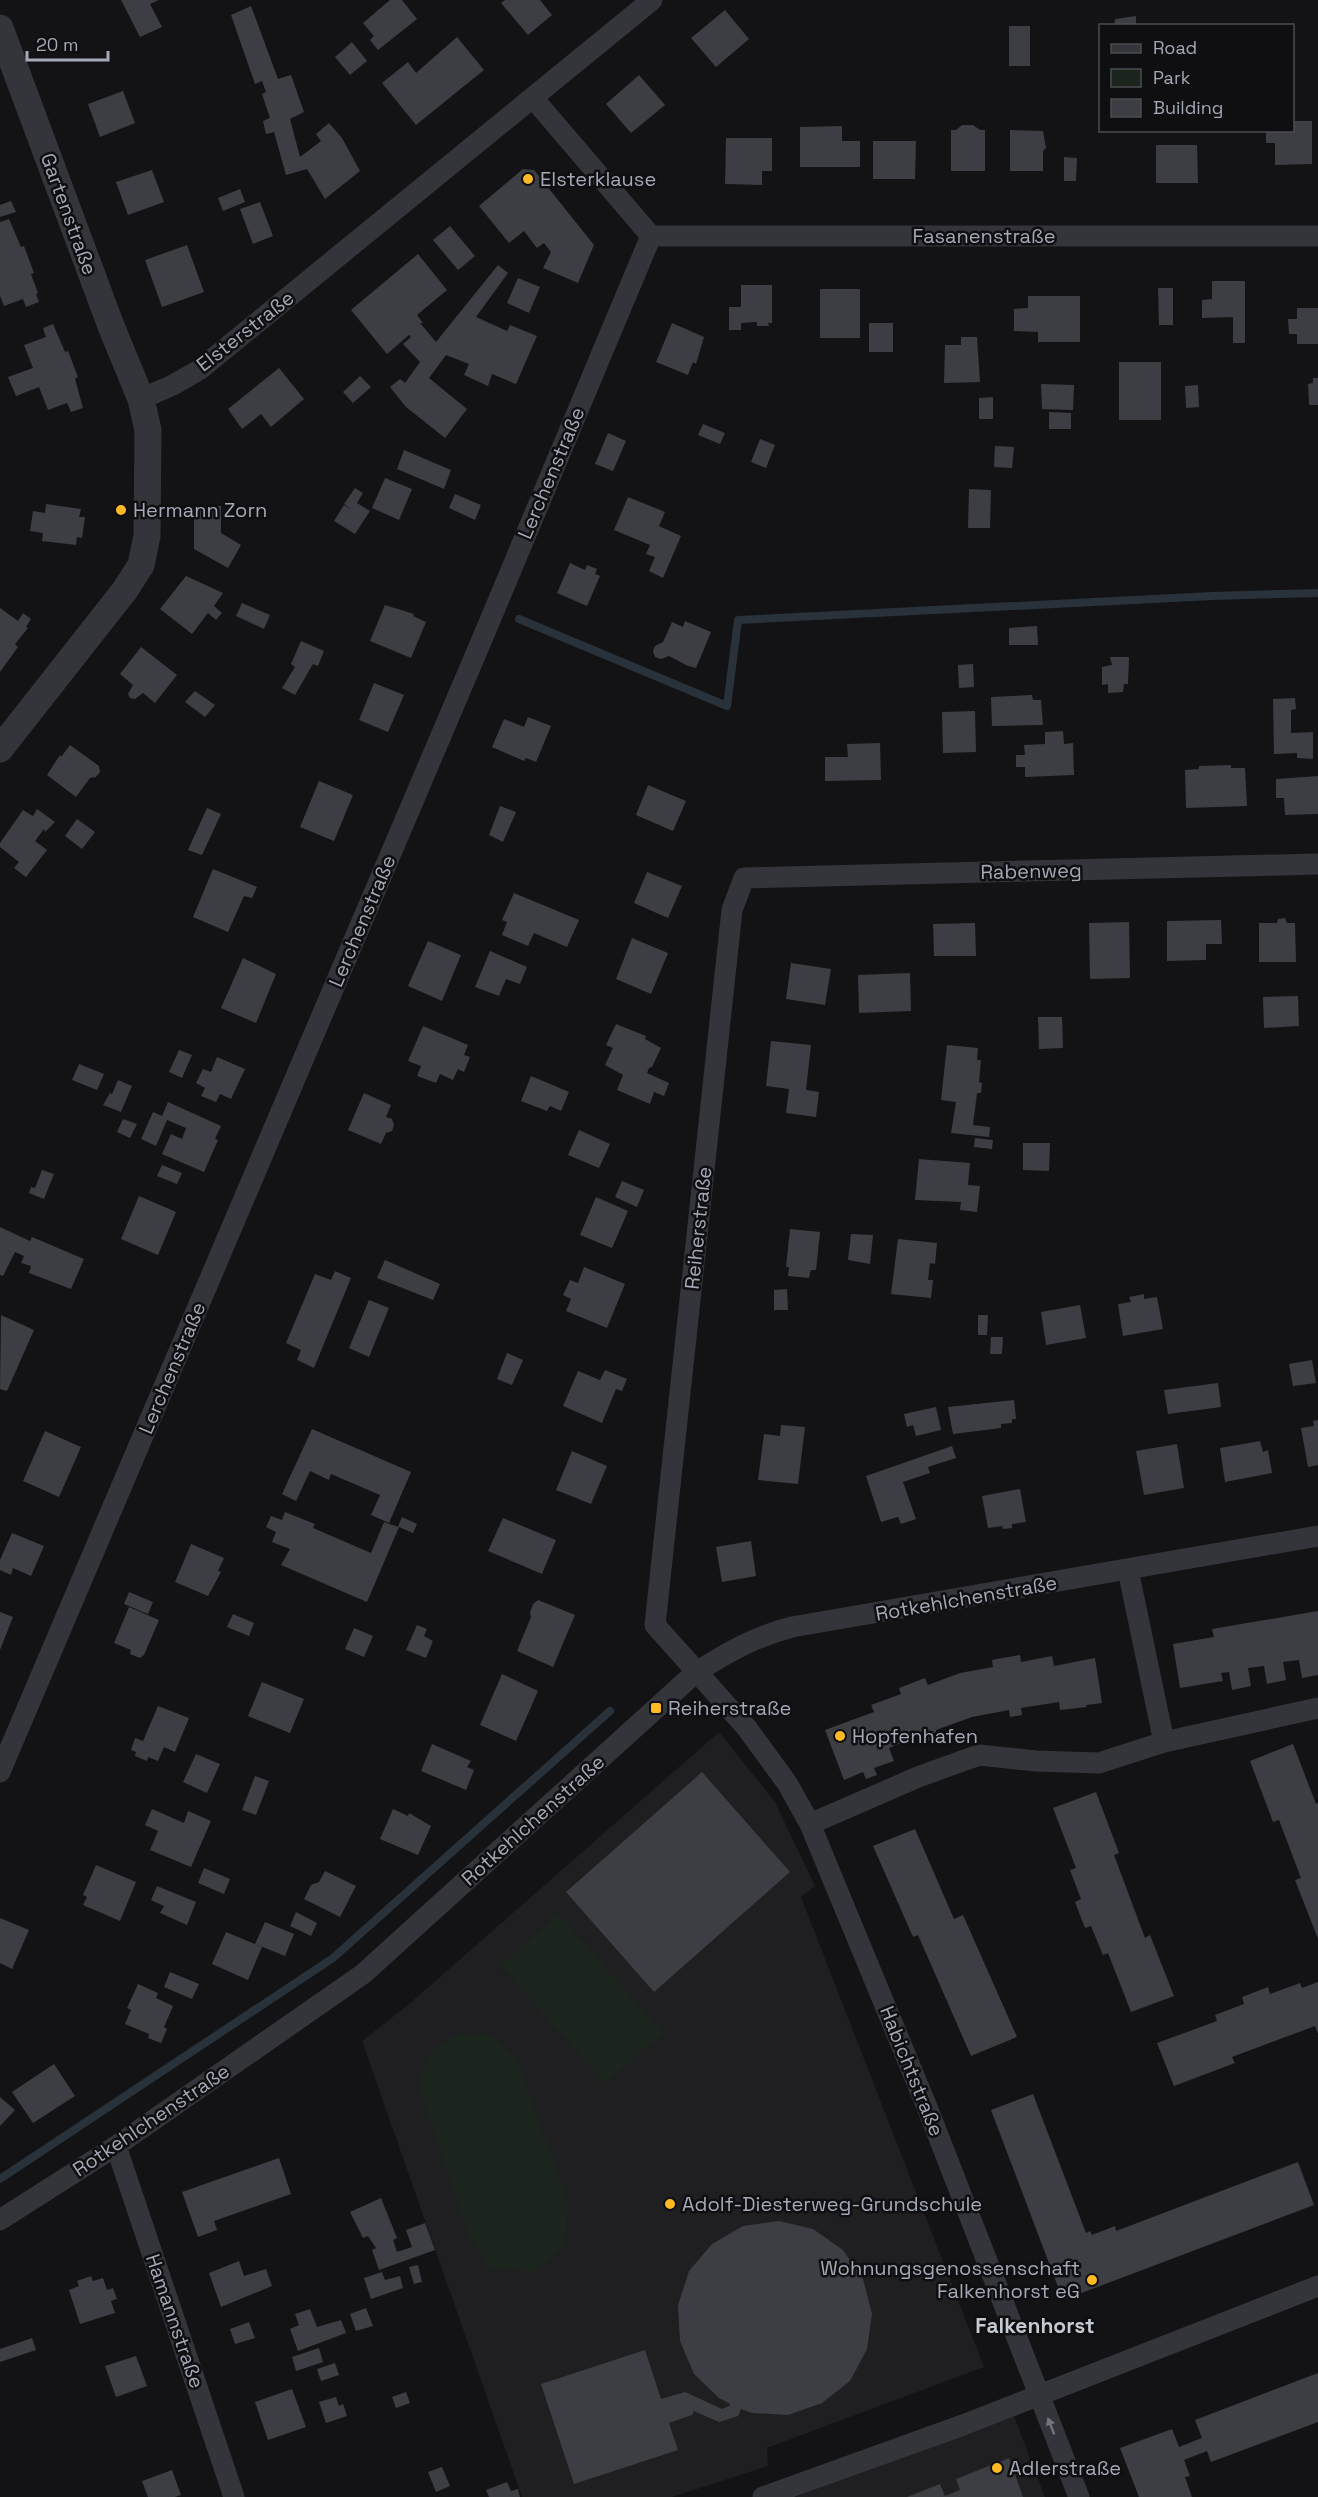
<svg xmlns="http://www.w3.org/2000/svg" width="1318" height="2497" viewBox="0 0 1318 2497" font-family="'Space Grotesk',sans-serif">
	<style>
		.built { fill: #1f1f22 }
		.green { fill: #1b241d }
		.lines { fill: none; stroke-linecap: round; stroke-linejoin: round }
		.stream { stroke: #29323a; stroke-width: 8 }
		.building { fill: #3d3e43 }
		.minor { stroke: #34353b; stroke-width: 21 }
		.tertiary { stroke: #34353b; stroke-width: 27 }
		.oneway { fill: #72757f }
		.poi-dot { fill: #feb923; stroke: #0f0e10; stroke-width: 2 }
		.labels { text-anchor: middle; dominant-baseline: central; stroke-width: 5; stroke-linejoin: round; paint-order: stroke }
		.poi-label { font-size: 20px; fill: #a4a9b7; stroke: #0f0e10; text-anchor: start }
		.street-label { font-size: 20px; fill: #a4a9b7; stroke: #0f0e10 }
		.neighbourhood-label { font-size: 21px; font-weight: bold; fill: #c5c9d2; stroke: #0f0e10 }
	</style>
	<rect width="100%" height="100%" fill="#131315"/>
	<path class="built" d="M719 1732 775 1802 815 1886 801 1897 984 2367 767 2448 768 2466 672 2497H522L362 2041 408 2005Z
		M1014 2416 1045 2497H795Z"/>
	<path class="green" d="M559 1914 663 2033 605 2084 500 1965Z
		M487 2033 517 2059 568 2202 565 2246 533 2272 491 2268 469 2237 418 2084 432 2050 457 2034Z"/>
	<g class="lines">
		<path class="stream" d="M519 619 727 706 738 620 1213 596 1318 593
			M0 2179 333 1958 610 1711"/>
	</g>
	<path class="building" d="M121 0H159L150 4 162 27 140 37Z
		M390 0H402L417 19 378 50 370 40 374 36 363 23Z
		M505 0H540L552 15 528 35 501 3Z
		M251 6 278 79 291 75 304 112 290 119 300 157 321 141 316 134 329 123 342 138 360 171 325 199 307 169 286 175 274 132 266 134 263 121 270 118 262 94 266 92 262 81 255 84 231 15Z
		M725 10 749 39 716 67 691 38Z
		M1136 16V26H1114L1115 19Z
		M1009 26H1030V66H1009Z
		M457 37 484 70 416 125 382 83 408 62 416 73Z
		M352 42 367 61 350 75 335 57Z
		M639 75 665 105 631 133 606 104Z
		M123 91 135 123 100 137 88 104Z
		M1292 121H1312V164L1275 165V143H1266V130H1292Z
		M962 125H973L980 130H985V171H951V130H956Z
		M842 126V141H860V167H800V127Z
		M1010 130 1043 131 1046 148 1043 151V171H1010Z
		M726 138H772V171H762V185L725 184Z
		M873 141H916L915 179H873Z
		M1156 145H1197L1198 183H1156Z
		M1064 157 1077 158 1076 181H1064Z
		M523 169 534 170 594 245 578 283 543 268 551 252 544 243 537 248 524 231 509 243 479 206Z
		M152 170 164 202 128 215 116 182Z
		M240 189 245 202 223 211 218 198Z
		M11 201 16 212 0 217V205Z
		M260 202 273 236 253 244 240 209Z
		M9 219 21 247 24 246 34 273 31 274 38 293 36 294 39 302 26 307 23 299 4 306 0 296V222Z
		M450 226 475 256 458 270 433 240Z
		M187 245 204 292 162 307 145 260Z
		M418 254 447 290 417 315 423 323H420L436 342 498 265 508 273 476 317 507 331 510 325 537 336 516 384 492 374 488 386 464 375 469 364 446 355 429 378 467 409 445 438 406 407 390 387 400 379 405 383 420 362 403 344 411 337 409 335 387 354 351 310Z
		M518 278 540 287 529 313 507 303Z
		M1212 281H1245V343H1233V317L1202 318V300L1212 299Z
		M741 285H772V323H768L769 326H757V322L741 323V330H729V307H741Z
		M1158 288H1173V325H1159Z
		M820 289H860V338H820Z
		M1028 296H1080V342H1038V332L1014 331V309L1028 308Z
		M1297 308H1318V344H1297V334H1289L1288 319H1297Z
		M672 323 704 337 696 364 693 362 688 375 656 362Z
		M869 323H893V352H869Z
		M53 324 65 352 68 351 78 377 75 379 83 408 71 412 67 403 48 410 39 387 16 396 8 377 33 368 24 345 46 337 43 328Z
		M961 337H977L980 382 944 383 945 345H961Z
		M1119 362H1161V420H1119Z
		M279 368 304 399 271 427 261 414 242 429 228 409Z
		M360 376 371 387 353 403 343 392Z
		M1313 378H1318V405H1309L1308 384 1313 383Z
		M1041 384 1074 385 1073 410 1042 409Z
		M1198 385 1199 407 1186 408 1185 386Z
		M993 397V419H979V398Z
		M1049 412 1071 413V429H1049Z
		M703 424 725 433 720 444 698 435Z
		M608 433 626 441 613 471 595 464Z
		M760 439 775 445 766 468 751 462Z
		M995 446 1014 447 1012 468 994 467Z
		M404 450 451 470 444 489 397 469Z
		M385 478 412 489 399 520 372 508Z
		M355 488 363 493 357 503 370 511 355 534 334 521 344 505 352 510 344 504Z
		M969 489 991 490 990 528H968Z
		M455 494 481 505 475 520 449 508Z
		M628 497 665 512 659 526 681 536 663 578 649 571 655 557 646 554 650 545 614 530Z
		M46 504 81 509 79 517H85L82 538 77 537 76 545 42 541 43 533 30 531 33 511 45 513Z
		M194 506H221V533L241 545 228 568 194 549Z
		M570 563 585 570 587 565 597 569 595 574 600 576 587 606 557 593Z
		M186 576 223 593 214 606 222 613 216 620 208 613 192 634 160 609Z
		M242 603 270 615 264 629 236 616Z
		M385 605 414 614 413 616 426 622 411 658 370 641Z
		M0 608 18 621 23 613 31 619 26 627 28 628 15 644 18 647 0 672Z
		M685 621 711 632 696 668 688 666 669 656 661 659 655 657 653 651 655 646 663 642 672 622 683 627Z
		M1037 626 1038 645H1009V628Z
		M301 641 324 651 318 666 313 664 295 695 282 688 295 667 291 664Z
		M141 647 177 675 155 703 143 693 135 699 130 698 128 694 133 685 120 674Z
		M1110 657H1129L1128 684H1124L1123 692 1108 693V684L1102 685V667L1112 665Z
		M973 664 974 687 959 688 958 665Z
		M374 683 404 695 388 732 359 720Z
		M195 691 215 705 205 717 185 702Z
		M1032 695 1033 700H1041L1043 725 992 726 991 697Z
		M1295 698 1296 709 1291 710V733L1313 732V759L1297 758V753L1274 754 1273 699Z
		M975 711 976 752 943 753 942 712Z
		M528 717 551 726 536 762 526 758 524 761 492 747 504 719 524 727Z
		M1063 731 1064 744 1073 743 1074 775 1025 777V767H1016V755H1025L1024 745 1045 744V732Z
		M880 743 881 780 825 781V757H848L847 744Z
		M70 745 99 766 100 772 96 777 90 778 76 797 47 775 60 755 61 757Z
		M1231 765V768H1245L1247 806 1186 808 1185 770 1199 769V766Z
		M1318 776V814L1285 815 1284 798H1276V779Z
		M319 781 353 795 334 841 300 827Z
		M648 785 686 801 673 831 636 815Z
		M500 806 516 812 503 842 489 835Z
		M207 808 221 814 202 855 188 850Z
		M37 809 55 822 45 832 44 829 35 841 47 850 26 877 14 868 19 862 0 847V843L23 810 33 816Z
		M77 819 95 832 82 849 65 836Z
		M213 869 257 887 252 898 244 896 228 932 193 917Z
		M647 872 682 886 668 918 634 903Z
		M514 893 579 920 567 947 534 933 528 946 502 935 507 922 502 920Z
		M1285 918 1287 923H1295L1296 962H1259V923H1277L1278 919Z
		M1221 920 1222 944H1206V960L1167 961V921Z
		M1129 922 1130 978 1090 979 1089 923Z
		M975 923 976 956H934L933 924Z
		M632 938 668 953 651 994 616 979Z
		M428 941 461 955 442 1001 408 986Z
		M490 951 527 967 520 984 506 979 499 996 475 987Z
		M243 958 276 974 256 1023 221 1008Z
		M791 963 831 969 825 1005 786 999Z
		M910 973 911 1011 859 1013 858 975Z
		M1298 996 1299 1026 1264 1028 1263 997Z
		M1038 1017H1062L1063 1048 1039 1049Z
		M616 1024 646 1036 645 1039 661 1048 652 1067 649 1068 647 1073 669 1083 664 1096 654 1092 650 1104 617 1090 623 1075 605 1065 613 1048 606 1045Z
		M423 1026 468 1045 464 1055 470 1057 464 1072 458 1069 453 1080 440 1074 436 1083 417 1076 421 1066 408 1061Z
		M771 1041 811 1045 806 1090 819 1092 816 1117 786 1113 789 1089 766 1086Z
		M947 1045 978 1048 977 1060H981L979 1082 982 1083 981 1093H977L973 1125 990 1127 989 1137 951 1133 956 1102 941 1100Z
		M179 1050 192 1055 182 1078 169 1072Z
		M217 1057 245 1069 231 1099 220 1094 216 1102 201 1096 205 1088 196 1083 203 1069 211 1072Z
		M79 1064 104 1074 97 1090 72 1080Z
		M531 1076 569 1092 561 1111 550 1106 547 1111 521 1101Z
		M118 1080 132 1086 121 1112 103 1105 110 1093 112 1094Z
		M364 1093 391 1105 386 1117 392 1119 394 1125 392 1131 386 1133 381 1144 348 1130Z
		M168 1102 221 1126 215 1139 218 1140 204 1172 162 1154 171 1134 182 1139 186 1128 167 1120 156 1146 141 1139 153 1112 162 1116Z
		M123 1119 137 1124 130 1138 117 1132Z
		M579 1130 610 1144 599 1168 568 1155Z
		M975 1138 993 1140 992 1149 974 1147Z
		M1023 1143H1050L1049 1171 1023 1170Z
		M919 1159 970 1163 968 1185 980 1186 977 1212 960 1210 961 1202 915 1200Z
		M162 1165 182 1173 177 1184 157 1176Z
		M42 1170 54 1174 44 1199 29 1193 31 1187 35 1188Z
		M622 1181 644 1190 637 1207 615 1197Z
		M139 1196 176 1212 158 1255 121 1239Z
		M596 1197 628 1211 612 1248 580 1235Z
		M0 1227 30 1241 32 1237 84 1259 71 1289 29 1273 31 1266 21 1263 24 1256 15 1252 3 1276 0 1275Z
		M790 1229 820 1232 816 1270H811L809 1278 788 1276 789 1267H786Z
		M851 1234 873 1235 870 1264 848 1260Z
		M898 1239 937 1243 935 1264 930 1263 928 1280H933L931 1298 891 1294Z
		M385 1260 440 1284 433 1300 377 1278Z
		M584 1267 625 1284 607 1328 566 1311 571 1299 563 1295 570 1280 578 1283Z
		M335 1271 351 1278 314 1368 297 1360 301 1350 286 1343 315 1274 331 1280Z
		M787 1289 788 1310H774V1290Z
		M1144 1294V1299L1157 1297 1163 1329 1123 1336 1118 1304 1131 1302 1129 1297Z
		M369 1300 389 1308 369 1357 349 1348Z
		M1080 1305 1086 1338 1046 1345 1041 1312Z
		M1 1315 34 1330 7 1391 0 1389Z
		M978 1315H988L987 1335H978Z
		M991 1337H1003L1002 1354H990Z
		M507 1353 523 1360 512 1385 497 1379Z
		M1312 1360 1316 1383 1293 1386 1289 1364Z
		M605 1370 627 1379 622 1391 616 1389 602 1423 563 1406 578 1371 600 1380Z
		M1218 1383 1221 1407 1168 1414 1164 1390Z
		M1014 1400 1016 1419H1012V1423L1001 1424V1428L953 1434 948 1407Z
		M936 1407 941 1430 916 1436 913 1425 907 1427 904 1414Z
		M1318 1420V1465L1308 1467 1301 1428 1314 1426 1313 1421Z
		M781 1425 805 1427 798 1484 758 1480 764 1434 780 1436Z
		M312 1429 411 1472 389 1523 371 1515 380 1495 331 1474 329 1480 310 1471 296 1501 282 1494Z
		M45 1431 81 1447 59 1497 23 1481Z
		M1260 1441 1263 1452 1268 1450 1272 1473 1225 1482 1220 1448Z
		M1177 1444 1184 1488 1144 1495 1136 1451Z
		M952 1446 956 1458 928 1467 930 1473 903 1482 916 1519 901 1524 898 1517 881 1522 866 1476Z
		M572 1451 607 1466 591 1504 556 1490Z
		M1020 1489 1026 1522 1012 1524V1528L1003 1529 1002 1526 988 1528 982 1496Z
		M285 1512 315 1524 313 1528 371 1553 384 1522 398 1527 402 1517 417 1524 413 1533 399 1527 367 1602 281 1565 290 1549 272 1542 276 1532 266 1527 271 1516 282 1520Z
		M503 1518 556 1540 542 1574 488 1551Z
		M12 1533 44 1546 31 1576 13 1568 11 1575 0 1570V1560Z
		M751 1541 756 1576 722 1582 716 1547Z
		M191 1544 224 1558 218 1571 221 1572 208 1596 175 1582Z
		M129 1592 153 1602 148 1614 124 1604Z
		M538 1600 575 1615 553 1667 517 1651 531 1617 530 1613 533 1604Z
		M129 1607 159 1620 144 1655 140 1658 130 1654 131 1650 114 1643Z
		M1318 1611V1675L1302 1678 1299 1660 1283 1662 1286 1680 1267 1684 1264 1666 1248 1668 1251 1686 1232 1690 1229 1672 1221 1673 1223 1681 1180 1688 1173 1644 1214 1637 1212 1629Z
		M0 1612 13 1617 0 1650Z
		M233 1614 254 1623 249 1636 227 1627Z
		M417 1625 427 1629 424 1636 433 1641 426 1658 406 1650Z
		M354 1628 373 1636 364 1657 345 1649Z
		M1020 1655 1021 1662 1052 1656 1054 1666 1095 1658 1102 1703 1086 1705 1087 1707 1060 1710 1059 1702 1021 1708 1022 1715 1010 1717 1009 1710 972 1717 936 1730 938 1737 927 1741 925 1734 889 1748 894 1761 874 1768 877 1775 866 1779 863 1772 844 1780 825 1730 874 1712 871 1705 901 1694 899 1688 925 1678 928 1685 960 1673 993 1667 992 1660Z
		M502 1674 538 1691 516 1741 480 1725Z
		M262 1682 304 1699 290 1733 248 1716Z
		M158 1706 189 1718 175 1752 164 1747 158 1761 148 1757 147 1761 135 1756 136 1752 131 1750 135 1738 143 1741Z
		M432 1744 471 1761 467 1767 474 1770 466 1790 421 1771Z
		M1293 1744 1316 1804 1318 1803V1939L1295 1880 1301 1878 1279 1820 1273 1822 1250 1761Z
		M196 1754 220 1764 207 1793 183 1782Z
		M702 1772 790 1872 654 1992 566 1892Z
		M255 1776 269 1781 256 1815 242 1810Z
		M1096 1792 1119 1853 1114 1855 1145 1938 1150 1935 1174 1996 1131 2012 1108 1953 1103 1955 1091 1926 1085 1928 1075 1902 1081 1899 1070 1870 1076 1868 1053 1808Z
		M152 1809 184 1823 188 1811 211 1821 191 1867 150 1850 158 1831 145 1825Z
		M393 1809 408 1816 409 1813 431 1826 418 1855 380 1839Z
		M915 1829 954 1919 963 1915 1017 2037 971 2056 918 1935 913 1937 873 1846Z
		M96 1865 136 1882 120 1921 83 1905 87 1897 83 1895Z
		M204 1868 230 1879 224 1894 198 1883Z
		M325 1871 356 1886 340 1917 304 1899 311 1885 319 1882Z
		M157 1886 196 1902 187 1925 160 1913 164 1906 151 1900Z
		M296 1912 317 1923 311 1936 290 1926Z
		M0 1918 29 1930 12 1969 0 1963Z
		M265 1922 294 1934 285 1956 255 1944Z
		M226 1932 262 1947 248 1980 212 1964Z
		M170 1972 199 1984 192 1999 164 1987Z
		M1318 1982V2034L1315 2026 1232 2057 1235 2063 1174 2086 1157 2043 1217 2021 1215 2015 1244 2004 1242 1997 1268 1987 1270 1994 1300 1983 1302 1988Z
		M138 1984 158 1993 156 1998 173 2006 164 2027 167 2029 161 2043 148 2038 149 2034 125 2024 131 2010 127 2008Z
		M54 2064 75 2096 33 2123 12 2092Z
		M1033 2094 1086 2233 1090 2231 1092 2235 1115 2226 1116 2231 1298 2162 1314 2205 1063 2300 991 2110Z
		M0 2097 15 2110 0 2126Z
		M279 2158 291 2194 214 2221 217 2230 198 2237 182 2192Z
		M381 2198 397 2238 393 2240 397 2252 412 2247 406 2230 425 2223 435 2250 379 2270 372 2250 376 2248 368 2236 363 2238 350 2212Z
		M779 2221 813 2229 843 2250 863 2279 872 2314 867 2349 850 2381 822 2403 788 2415 752 2413 741 2409 738 2416 719 2422 694 2411 692 2415 669 2423 678 2450 574 2484 541 2384 645 2350 661 2399 685 2392 722 2409 729 2406 730 2404 719 2398 694 2374 680 2341 678 2305 689 2271 712 2244 743 2226Z
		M239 2261 244 2276 266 2269 272 2286 221 2307 209 2273Z
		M418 2265 422 2282 414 2284 409 2267Z
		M382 2272 385 2280 400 2276 403 2288 371 2299 364 2278Z
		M91 2276 93 2281 103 2278 107 2290 113 2288 117 2299 111 2301 115 2313 80 2324 69 2290 79 2286 77 2281Z
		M366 2308 373 2326 356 2331 350 2314Z
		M310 2309 317 2327 341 2320 346 2333 298 2351 290 2329 299 2325 295 2314Z
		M249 2322 255 2338 235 2344 230 2329Z
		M32 2338 36 2350 0 2362V2349Z
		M319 2348 323 2362 296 2371 292 2357Z
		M136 2356 147 2386 116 2397 105 2366Z
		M335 2363 339 2375 321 2381 317 2369Z
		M1318 2373V2422L1211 2462 1207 2451 1184 2460 1190 2476 1185 2477 1192 2497H1139L1120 2448 1172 2429 1179 2447 1202 2438 1195 2420Z
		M292 2389 306 2427 268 2440 255 2402Z
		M406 2392 410 2403 396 2408 392 2397Z
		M336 2397 339 2406 343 2404 347 2416 326 2423 319 2402Z
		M1009 2458 1023 2497H907L940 2484 945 2496 960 2490 956 2479Z
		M442 2467 450 2486 436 2492 428 2472Z
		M172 2470 181 2495 175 2497H148L142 2481Z
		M507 2482 511 2491 518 2489 520 2497H489L486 2490Z"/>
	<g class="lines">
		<path class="minor" d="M651 236H1318
			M141 399 173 385 199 370 652 0
			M1128 1570 1164 1742
			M0 1772 483 637 651 236 533 98
			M810 1824 918 1777 979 1755 1036 1761 1099 1763 1164 1742 1318 1708
			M116 2146 234 2497
			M0 2220 116 2146 363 1974 695 1673C728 1652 754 1637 792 1627L1318 1536
			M763 2497 963 2425 1318 2286
			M1079 2497 927 2107 810 1824 787 1783 746 1727 655 1625 732 910 744 878 1318 864"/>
		<path class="tertiary" d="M0 28 111 326 141 399 148 430 147 536 141 565 125 590 0 749"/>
	</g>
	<defs><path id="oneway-solid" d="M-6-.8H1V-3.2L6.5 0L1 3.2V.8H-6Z" transform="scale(1.5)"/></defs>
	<use class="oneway" href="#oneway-solid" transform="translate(1051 2426) rotate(-111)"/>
	<g class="poi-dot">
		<circle cx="528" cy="179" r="6"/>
		<circle cx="121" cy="510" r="6"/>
		<rect x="650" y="1702" width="12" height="12" rx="3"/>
		<circle cx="840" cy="1736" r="6"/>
		<circle cx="670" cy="2204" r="6"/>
		<circle cx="1092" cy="2280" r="6"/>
		<circle cx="997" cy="2468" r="6"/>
	</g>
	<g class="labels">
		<g class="poi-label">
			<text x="540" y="179">Elsterklause</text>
			<text x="133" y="510">Hermann Zorn</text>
			<text x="668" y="1708">Reiherstraße</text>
			<text x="852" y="1736">Hopfenhafen</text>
			<text x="682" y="2204">Adolf-Diesterweg-Grundschule</text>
			<text x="1080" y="2268" text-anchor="end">Wohnungsgenossenschaft<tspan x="1080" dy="23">Falkenhorst eG</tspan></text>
			<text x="1009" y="2468">Adlerstraße</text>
		</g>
		<g class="street-label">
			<text transform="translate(69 214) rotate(70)">Gartenstraße</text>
			<text x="984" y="236">Fasanenstraße</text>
			<text transform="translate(245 331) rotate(-38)">Elsterstraße</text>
			<text transform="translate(551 473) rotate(-67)">Lerchenstraße</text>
			<text transform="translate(1031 871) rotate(-1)">Rabenweg</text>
			<text transform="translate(362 921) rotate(-67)">Lerchenstraße</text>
			<text transform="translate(698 1228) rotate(-84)">Reiherstraße</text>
			<text transform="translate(172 1368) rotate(-67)">Lerchenstraße</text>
			<text transform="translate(966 1598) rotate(-10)">Rotkehlchenstraße</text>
			<text transform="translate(533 1820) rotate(-42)">Rotkehlchenstraße</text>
			<text transform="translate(912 2071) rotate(68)">Habichtstraße</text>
			<text transform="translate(151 2120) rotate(-34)">Rotkehlchenstraße</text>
			<text transform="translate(175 2321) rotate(71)">Hamannstraße</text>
		</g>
		<g class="neighbourhood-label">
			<text x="1035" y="2325">Falkenhorst</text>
		</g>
	</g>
	<rect x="1099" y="24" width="195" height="108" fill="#0f0e10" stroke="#4b4c53" stroke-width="1.5"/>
	<rect x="1111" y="44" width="30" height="9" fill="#34353b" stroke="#4b4c53" stroke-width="1.5"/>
	<text x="1153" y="54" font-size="18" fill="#a4a9b7">Road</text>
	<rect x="1111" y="69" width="30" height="18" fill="#1b241d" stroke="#4b4c53" stroke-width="1.5"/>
	<text x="1153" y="84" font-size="18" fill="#a4a9b7">Park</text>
	<rect x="1111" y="99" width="30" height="18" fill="#3d3e43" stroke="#4b4c53" stroke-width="1.5"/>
	<text x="1153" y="114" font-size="18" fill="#a4a9b7">Building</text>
	<path d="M27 51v9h81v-9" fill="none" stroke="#a4a9b7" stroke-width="3"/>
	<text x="36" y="51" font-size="18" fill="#a4a9b7" stroke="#0f0e10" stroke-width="4.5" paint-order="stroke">20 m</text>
</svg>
